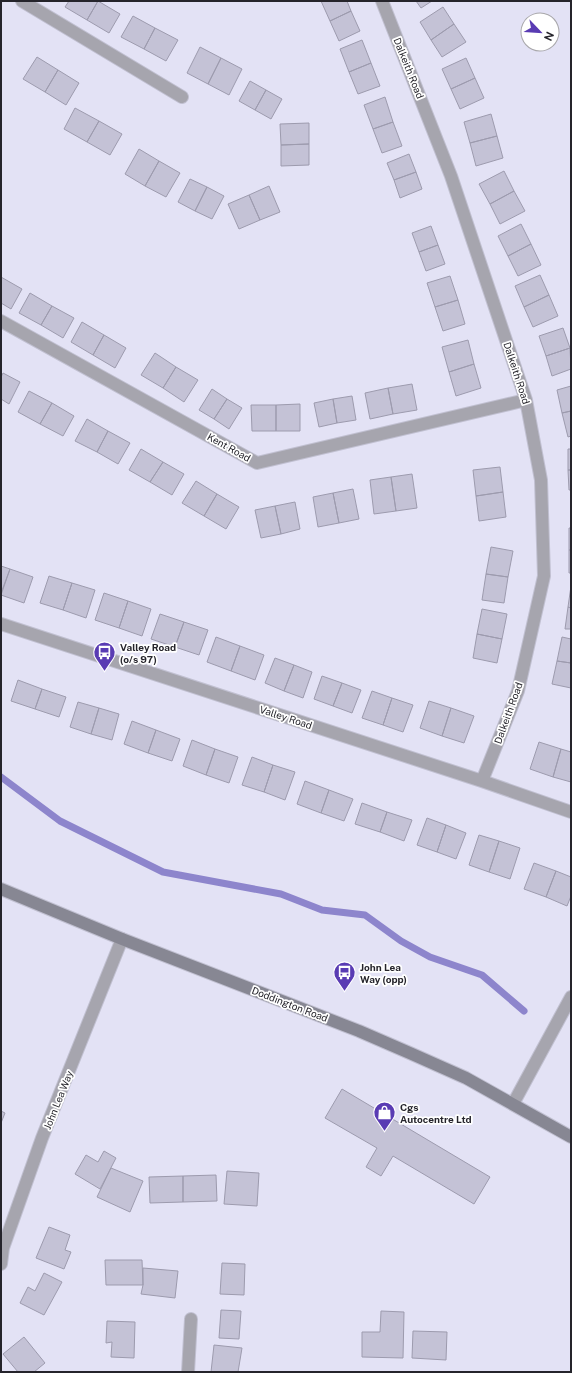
<svg xmlns="http://www.w3.org/2000/svg" width="572" height="1373" viewBox="0 0 572 1373" font-family="'Public Sans',sans-serif">
	<style>
		.lines { fill: none; stroke-linecap: round; stroke-linejoin: round }
		.stream { stroke: #8d85cc; stroke-width: 7 }
		.building { fill: #c4c2d6; stroke: #9d9bae }
		.street-casing { stroke: #c1c0d1; stroke-width: 14 }
		.secondary-casing { stroke: #c1c0d1; stroke-width: 14 }
		.street { stroke: #a6a5ae; stroke-width: 12 }
		.secondary { stroke: #878793; stroke-width: 12 }
		.labels { text-anchor: middle; dominant-baseline: central; stroke-width: 3.5; stroke-linejoin: round; paint-order: stroke }
		.street-label { font-size: 10px; fill: #25242b; stroke: #fff }
		.poi-label { font-size: 10px; font-weight: bold; fill: #25242b; stroke: #fff; text-anchor: start }
	</style>
	<rect width="100%" height="100%" fill="#e3e2f5"/>
	<g class="lines">
		<path class="stream" d="M1 777 60 821 163 872 281 894 322 910 365 915 401 941 430 957 482 975 524 1011"/>
	</g>
	<path class="building" d="M69 1H98L87 20 65 7Z
		M98 1 120 14 109 33 87 20Z
		M321 1H347L351 11 330 21Z
		M416 1H432L421 8Z
		M443 7 454 24 431 40 420 22Z
		M351 11 360 31 339 41 330 21Z
		M133 16 155 28 144 49 121 37Z
		M454 24 466 42 442 57 431 40Z
		M155 28 178 40 166 61 144 49Z
		M362 40 371 63 349 72 340 49Z
		M200 47 221 58 208 84 187 73Z
		M37 57 58 70 45 92 23 79Z
		M221 58 242 69 229 95 208 84Z
		M466 58 475 78 451 89 442 69Z
		M371 63 380 86 358 94 349 72Z
		M58 70 79 83 66 105 45 92Z
		M475 78 484 98 460 109 451 89Z
		M250 81 266 90 255 110 239 101Z
		M266 90 282 99 271 119 255 110Z
		M385 97 393 122 373 129 364 105Z
		M75 108 99 121 87 142 64 129Z
		M491 114 497 136 470 143 464 122Z
		M99 121 122 134 110 155 87 142Z
		M393 122 402 146 382 153 373 129Z
		M309 123V144L281 145 280 124Z
		M497 136 503 158 476 166 470 143Z
		M309 144V165L281 166V145Z
		M139 149 159 161 145 186 125 174Z
		M409 154 416 172 394 180 387 163Z
		M159 161 180 173 166 197 145 186Z
		M504 171 514 191 490 204 479 184Z
		M416 172 422 189 400 198 394 180Z
		M190 179 207 187 195 211 178 202Z
		M269 186 280 212 260 220 249 195Z
		M207 187 224 196 212 219 195 211Z
		M514 191 525 211 500 224 490 204Z
		M249 195 260 220 239 229 228 204Z
		M521 224 531 244 508 256 498 236Z
		M431 226 438 245 419 252 412 233Z
		M531 244 541 265 518 276 508 256Z
		M438 245 445 264 426 271 419 252Z
		M540 275 549 295 524 307 515 286Z
		M450 276 458 300 435 307 427 283Z
		M1 277 22 289 11 309 1 303Z
		M30 293 52 306 41 325 19 313Z
		M549 295 558 316 533 327 524 307Z
		M458 300 465 324 443 331 435 307Z
		M52 306 74 318 63 338 41 325Z
		M82 322 104 335 93 355 71 342Z
		M563 328 570 348 546 356 539 336Z
		M104 335 126 348 115 368 93 355Z
		M468 340 474 364 449 372 442 347Z
		M570 348 571 369 552 376 546 356Z
		M155 353 176 367 163 388 141 375Z
		M474 364 481 388 456 396 449 372Z
		M176 367 198 380 184 402 163 388Z
		M3 373 20 382 9 404 1 399V377Z
		M412 384 417 410 393 414 388 388Z
		M571 386V411L562 413 557 390Z
		M388 388 393 414 370 419 365 393Z
		M212 389 227 399 214 419 199 410Z
		M29 391 52 403 40 424 18 412Z
		M352 396 356 420 337 423 333 399Z
		M227 399 242 408 229 429 214 419Z
		M333 399 337 423 319 427 314 403Z
		M52 403 74 416 63 436 40 424Z
		M300 404V431H276V405Z
		M251 405H276V431H252Z
		M571 411V436L568 437 562 413Z
		M87 419 108 431 97 452 75 441Z
		M108 431 130 443 118 464 97 452Z
		M141 449 163 462 150 482 129 470Z
		M568 449H571V470H568Z
		M163 462 184 474 172 495 150 482Z
		M500 467 503 492 476 496 473 470Z
		M568 470H571V490H569Z
		M412 474 417 508 396 511 391 477Z
		M391 477 396 511 374 514 370 480Z
		M196 481 217 494 204 516 182 503Z
		M353 489 359 519 339 523 333 493Z
		M503 492 506 517 479 521 476 496Z
		M333 493 339 523 318 527 313 497Z
		M217 494 239 507 226 529 204 516Z
		M295 502 300 529 281 534 275 506Z
		M275 506 281 534 261 538 255 510Z
		M569 528H571V550H569Z
		M491 547 513 551 508 577 486 574Z
		M569 550H571V573H569Z
		M1 566 10 569 1 593Z
		M10 569 33 577 24 603 1 595Z
		M486 574 508 577 504 603 482 600Z
		M49 576 72 583 63 610 40 603Z
		M72 583 95 590 86 618 63 610Z
		M571 586V608L568 607Z
		M104 593 128 601 119 628 95 620Z
		M128 601 151 609 142 636 119 628Z
		M568 607 571 608V629H565Z
		M482 609 507 614 502 639 477 634Z
		M160 614 184 622 175 647 151 639Z
		M184 622 208 630 199 655 175 647Z
		M477 634 502 639 497 663 473 658Z
		M216 637 240 646 231 671 207 662Z
		M562 637 571 639V663L557 661Z
		M240 646 264 655 255 680 231 671Z
		M275 658 294 665 284 691 265 683Z
		M557 661 571 663V688L552 684Z
		M294 665 312 672 303 698 284 691Z
		M322 676 342 683 333 706 314 699Z
		M18 680 42 689 35 709 11 701Z
		M342 683 361 690 352 713 333 706Z
		M42 689 66 697 59 717 35 709Z
		M372 691 392 698 383 725 362 718Z
		M392 698 413 705 403 732 383 725Z
		M429 701 451 708 442 736 420 728Z
		M78 702 99 708 91 734 70 727Z
		M99 708 119 714 112 740 91 734Z
		M451 708 474 716 464 743 442 736Z
		M132 721 156 730 148 753 124 744Z
		M156 730 180 739 172 761 148 753Z
		M192 740 215 749 206 775 183 766Z
		M539 742 561 749 553 777 530 769Z
		M215 749 238 757 229 783 206 775Z
		M561 749 571 752V782L553 777Z
		M252 757 273 765 264 792 242 785Z
		M273 765 295 772 285 800 264 792Z
		M305 781 329 790 321 813 297 804Z
		M329 790 353 799 344 821 321 813Z
		M362 803 387 812 380 832 355 824Z
		M387 812 412 820 404 841 380 832Z
		M427 818 446 825 437 852 417 845Z
		M446 825 466 833 456 859 437 852Z
		M479 835 499 841 489 872 469 865Z
		M499 841 520 848 510 879 489 872Z
		M534 863 556 871 546 897 524 889Z
		M556 871 571 877V896L567 906 546 897Z
		M342 1089 490 1177 474 1204 393 1156 381 1176 366 1167 377 1148 325 1118Z
		M1 1111 5 1113 1 1123Z
		M104 1151 116 1158 100 1189 75 1174 86 1155 98 1162Z
		M111 1168 143 1181 130 1212 97 1197Z
		M227 1171 259 1173 257 1206 224 1204Z
		M216 1175 217 1201 183 1202V1176Z
		M183 1176V1202L150 1203 149 1177Z
		M49 1227 70 1235 65 1250 71 1252 64 1269 36 1258Z
		M105 1260H142L143 1285H106Z
		M222 1263 245 1264 244 1295 220 1294Z
		M143 1268 178 1271 175 1298 141 1294 143 1285Z
		M44 1273 62 1282 44 1315 20 1303 28 1287 35 1291Z
		M221 1310 241 1311 239 1339 219 1338Z
		M381 1311 404 1312 403 1358 362 1357V1332H380Z
		M107 1321 135 1322 134 1358 111 1357 112 1342 106 1343Z
		M413 1331 447 1332 446 1360 412 1358Z
		M24 1337 45 1363 34 1372H18L3 1354Z
		M214 1345 242 1348 238 1372H211Z"/>
	<g class="lines">
		<defs>
			<path id="street" d="M22 1 182 97
				M382 1 451 176 526 400 541 480 544 576 518 691 482 781
				M1 321 257 463 526 400
				M1 624 482 781 571 812
				M513 1104 571 997
				M1 1264 3 1248 42 1138 122 939
				M188 1372 191 1319"/>
			<path id="secondary" d="M1 889 122 939 359 1031 412 1054 466 1078 571 1137"/>
		</defs>
		<use href="#street" class="street-casing"/>
		<use href="#secondary" class="secondary-casing"/>
		<use href="#street" class="street"/>
		<use href="#secondary" class="secondary"/>
	</g>
	<defs>
		<symbol id="bus-pin" viewBox="-11 -11 22 30"><path d="M0 17L-7.5 6A9.5 9.5 0 1 1 7.5 6Z" fill="#593bb3" stroke="#fff"/><path d="M-5-6H5V4H4V6H2V4H-2V6H-4V4H-5ZM-3.5-4V0h7V-4ZM-3.5 1.2v1.5H-2V1.2ZM2 1.2v1.5H3.5V1.2Z" fill="#fff"/></symbol>
		<symbol id="shop-pin" viewBox="-11 -11 22 30"><path d="M0 17L-7.5 6A9.5 9.5 0 1 1 7.5 6Z" fill="#593bb3" stroke="#fff"/><path d="M-5-2.5h2.3a2.7 3.5 0 0 1 5.4 0H5L5.5 6h-11ZM-1.5-2.5h3a1.5 2.3 0 0 0-3 0Z" fill="#fff"/></symbol>
	</defs>
	<g fill-rule="evenodd">
		<use href="#bus-pin" x="92" y="640" width="25" height="34"/>
		<use href="#bus-pin" x="332" y="960" width="25" height="34"/>
		<use href="#shop-pin" x="372" y="1100" width="25" height="34"/>
	</g>
	<g class="labels">
		<g class="street-label">
			<text transform="translate(409 68) rotate(68)">Dalkeith Road</text>
			<text transform="translate(517 373) rotate(72)">Dalkeith Road</text>
			<text transform="translate(229 447) rotate(29)">Kent Road</text>
			<text transform="translate(508 713) rotate(-70)">Dalkeith Road</text>
			<text transform="translate(286 717) rotate(18)">Valley Road</text>
			<text transform="translate(290 1004) rotate(21)">Doddington Road</text>
			<text transform="translate(58 1100) rotate(-68)">John Lea Way</text>
		</g>
		<g class="poi-label">
			<text x="120" y="647">Valley Road<tspan x="120" dy="12">(o/s 97)</tspan></text>
			<text x="360" y="967">John Lea<tspan x="360" dy="12">Way (opp)</tspan></text>
			<text x="400" y="1107">Cgs<tspan x="400" dy="12">Autocentre Ltd</tspan></text>
		</g>
	</g>
	<rect width="572" height="1373" fill="none" stroke="#25242b" stroke-width="4"/>
	<g transform="translate(540 32) rotate(115)"><circle r="19" fill="#ffffff" stroke="#a8a7aa"/>
	<path d="M0-3L7 15L0 10L-7 15Z" fill="#593bb3"/>
	<text y="-6" font-size="11" font-weight="bold" text-anchor="middle" fill="#25242b">N</text>
	</g>
</svg>
